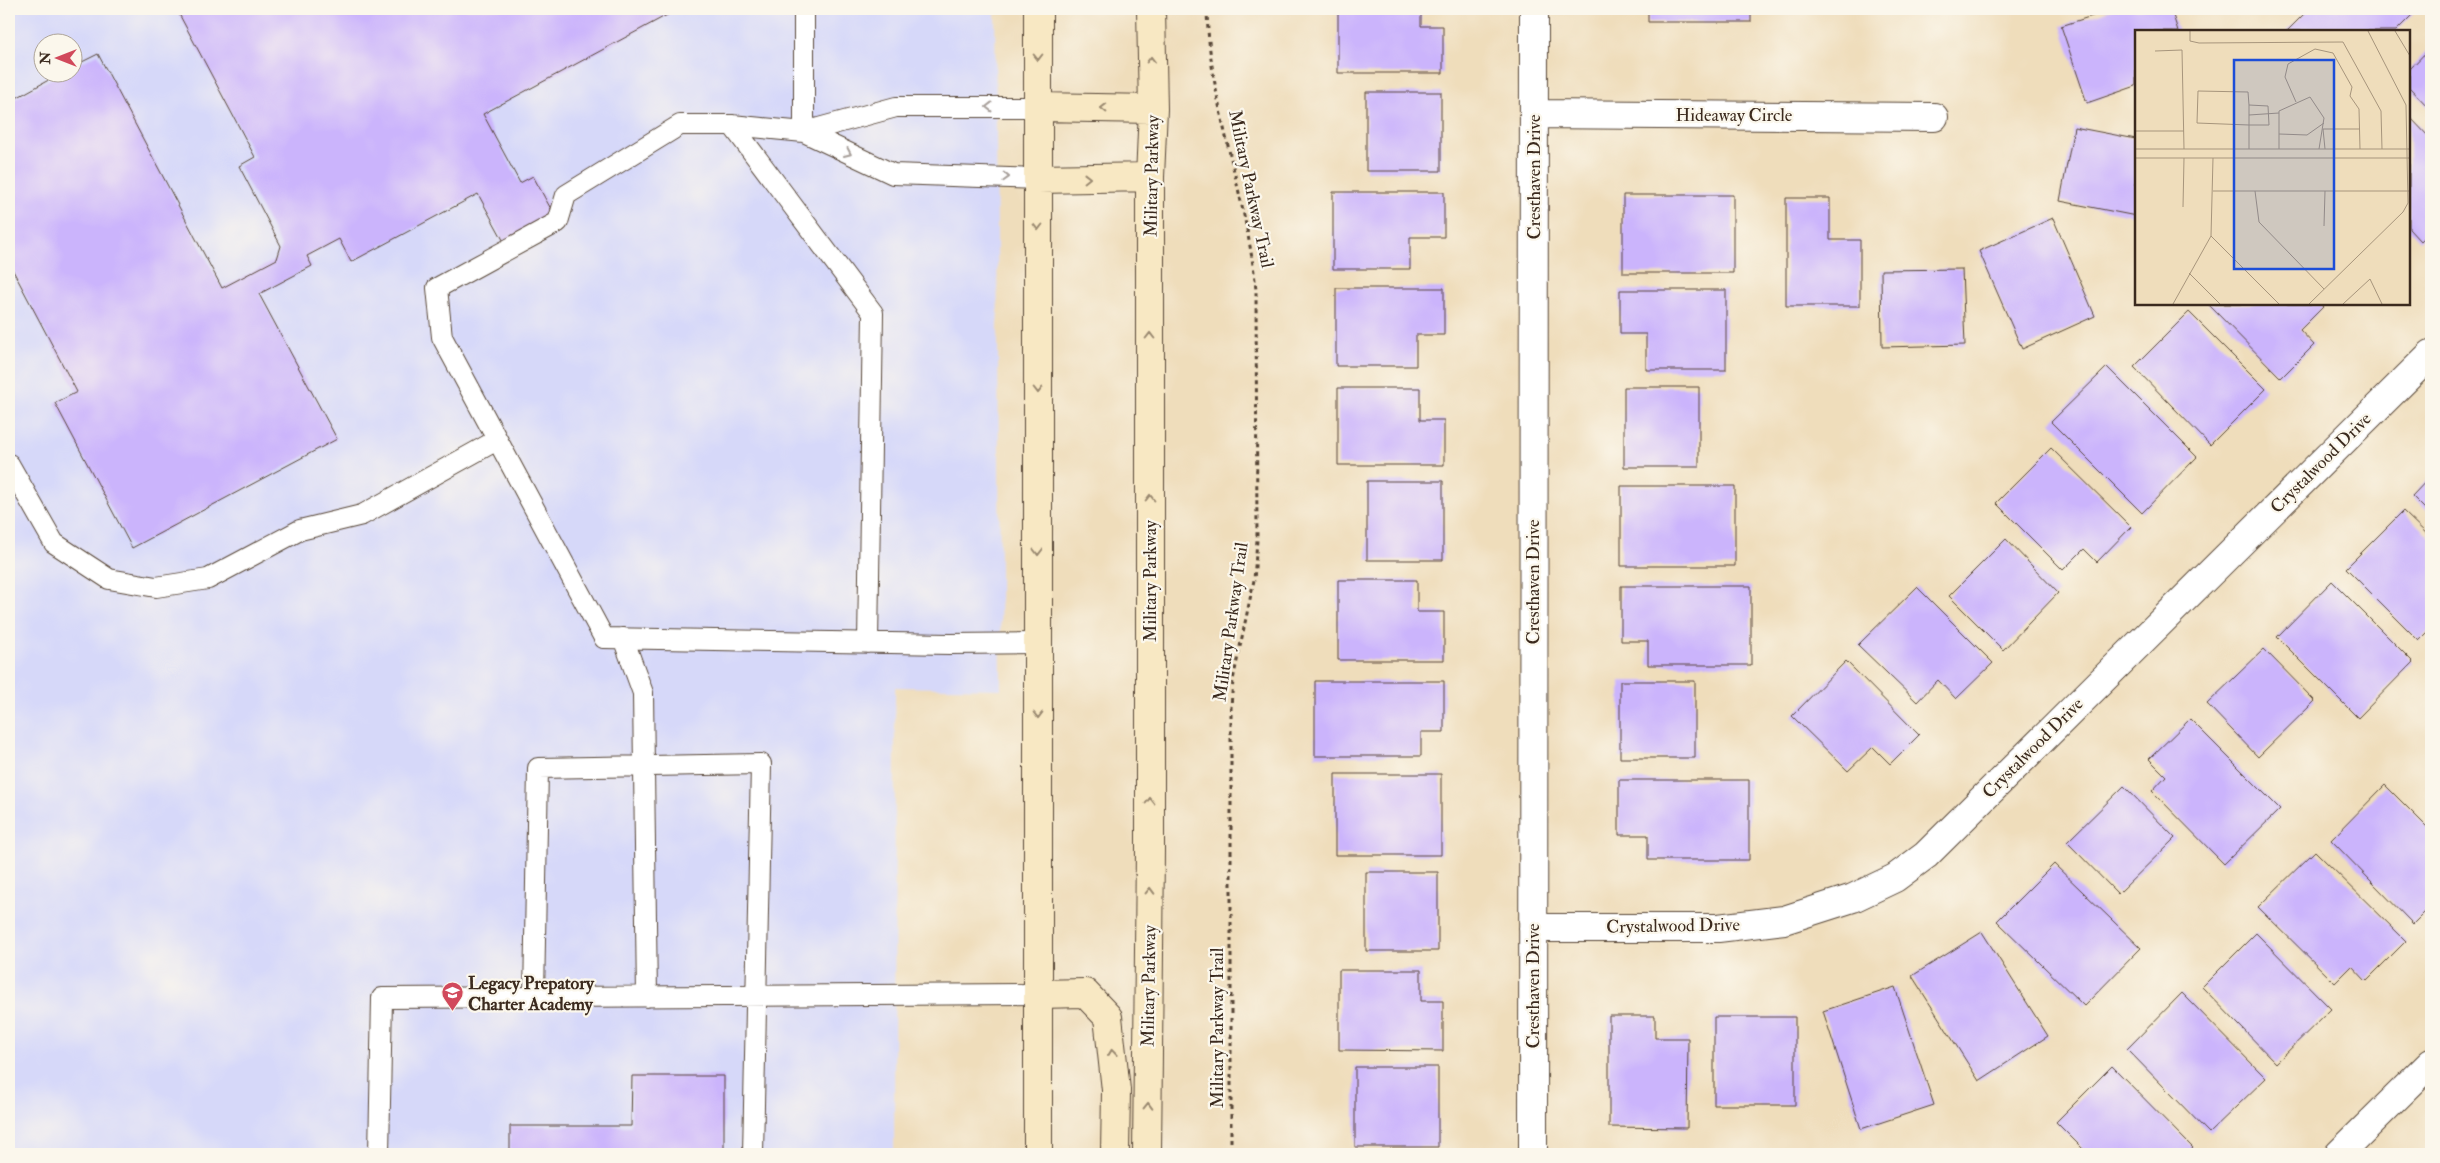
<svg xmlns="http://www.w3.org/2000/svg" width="2440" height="1163" viewBox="0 0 2440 1163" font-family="'IM FELL Double Pica',serif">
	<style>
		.built { fill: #d6d8f9; fill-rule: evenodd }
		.building { fill: #cbb4fc }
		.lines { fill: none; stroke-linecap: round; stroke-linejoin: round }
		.service-casing { stroke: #564536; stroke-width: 22 }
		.minor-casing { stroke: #564536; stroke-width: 30 }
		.secondary-casing { stroke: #564536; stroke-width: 30 }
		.path { stroke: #564536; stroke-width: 3; stroke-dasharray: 4 4; stroke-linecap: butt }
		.service { stroke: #fff; stroke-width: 20 }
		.minor { stroke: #fff; stroke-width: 28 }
		.secondary { stroke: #f8e8c3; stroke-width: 28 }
		.oneway { stroke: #9a8970 }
		.oneway2 { stroke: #a79f9a }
		.labels { text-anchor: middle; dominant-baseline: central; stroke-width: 4.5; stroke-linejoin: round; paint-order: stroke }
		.street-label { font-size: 18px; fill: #3b2a1e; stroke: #fbf7ec }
		.poi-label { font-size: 18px; font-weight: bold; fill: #3b2a1e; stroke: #fbf7ec; text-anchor: start }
		.inset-road { fill: none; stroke: #a7957c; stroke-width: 1 }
		.view { fill: #1d4ed8; fill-opacity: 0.15; stroke: #1d4ed8; stroke-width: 2.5 }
		.inset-edge { fill: none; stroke: #3b2a1e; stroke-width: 2.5 }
	</style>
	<rect width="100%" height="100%" fill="#fbf7ec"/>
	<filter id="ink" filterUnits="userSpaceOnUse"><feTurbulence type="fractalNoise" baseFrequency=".02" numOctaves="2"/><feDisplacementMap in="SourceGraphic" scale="10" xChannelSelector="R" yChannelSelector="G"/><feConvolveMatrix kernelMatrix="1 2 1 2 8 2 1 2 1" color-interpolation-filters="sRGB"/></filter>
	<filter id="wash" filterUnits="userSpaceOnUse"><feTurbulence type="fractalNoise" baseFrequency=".0096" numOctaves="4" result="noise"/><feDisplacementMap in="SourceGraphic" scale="20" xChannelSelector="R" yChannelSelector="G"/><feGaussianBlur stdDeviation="1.12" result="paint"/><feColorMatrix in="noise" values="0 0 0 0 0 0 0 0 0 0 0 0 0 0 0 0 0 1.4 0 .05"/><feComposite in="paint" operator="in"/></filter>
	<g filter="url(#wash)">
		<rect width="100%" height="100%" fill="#efddbb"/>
		<path class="built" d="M9 9H995L1001 689 895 687 894 1154H9ZM42 42H72V72H42Z"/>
		<g id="blocks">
			<path class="building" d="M184 9H666L669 14 483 114 520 183 533 176 558 222 508 249 478 194 351 262 339 239 307 256 312 266 259 294 337 439 132 548 55 403 77 392 9 263V102L63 72H72V67L98 54 222 288 277 259 281 246 239 166 255 157 178 12Z
				M1338 9H1421V26H1443V73H1338Z
				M1648 9H1751V22H1648Z
				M2114 9H2171L2178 31H2136V86L2087 103 2061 26Z
				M2309 9H2418L2396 31H2287Z
				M2431 47V110L2409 87V70Z
				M1366 92H1441V171H1366Z
				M2409 116 2431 139V230L2420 241 2409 229Z
				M2074 127 2136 139V216L2060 201Z
				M1333 192H1444V237H1410V269H1333Z
				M1623 195H1733V273H1623Z
				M1786 198H1830V240H1860V306H1786Z
				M2053 218 2095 316 2022 349 1979 251Z
				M1962 269 1965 345 1882 347 1881 270Z
				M1336 288H1444V335H1416V366H1336Z
				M1620 290H1726V370H1646V334H1620Z
				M2208 304H2322L2324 306 2300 330 2314 345 2281 378Z
				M2189 312 2266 389 2210 445 2134 367Z
				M2107 367 2197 457 2142 513 2051 422Z
				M1624 387H1699V467H1624Z
				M1338 388H1420V420H1444V465H1338Z
				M2051 448 2131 527 2097 562 2084 549 2063 570 1996 503Z
				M2431 476V515L2412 496Z
				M1367 481H1443V560H1367Z
				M1621 486H1735V566H1621Z
				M2403 511 2431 538V629L2419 641 2346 568Z
				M2006 539 2058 593 2003 650 1949 596Z
				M1338 580H1417V612H1444V660H1338Z
				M2332 581 2413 662 2358 718 2277 637Z
				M1621 586H1751V665H1648V641H1621Z
				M1917 587 1993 663 1956 699 1938 680 1917 702 1858 645Z
				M2264 649 2315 701 2258 757 2207 704Z
				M1846 661 1919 735 1890 764 1873 747 1848 771 1792 716Z
				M1315 681H1444V732H1421V756H1315Z
				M1620 681H1695V758H1620Z
				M2190 719 2280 809 2224 864 2152 791 2166 776 2149 759Z
				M1335 774H1441V855H1335Z
				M1619 780H1749V860H1648V835H1619Z
				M2385 785 2431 831V906L2413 924 2331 840Z
				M2124 786 2175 838 2118 894 2067 842Z
				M2315 851 2406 941 2366 981 2352 966 2335 983 2258 907Z
				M2054 864 2141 948 2084 1006 1997 921Z
				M1366 872H1438V951H1366Z
				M1982 932 2048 1036 1979 1081 1912 976Z
				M2256 933 2331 1009 2276 1063 2202 987Z
				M1339 970H1421V1001H1443V1051L1339 1050Z
				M1895 987 1934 1105 1861 1129 1823 1011Z
				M2182 993 2266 1078 2209 1133 2127 1049Z
				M1609 1016H1655V1038H1688L1687 1128 1609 1127Z
				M1714 1017H1795V1105H1714Z
				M2112 1066 2193 1148 2187 1154H2088L2056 1122Z
				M1355 1067H1438V1147H1355Z
				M632 1076H724V1154H510V1126H631Z"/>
		</g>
	</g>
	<g filter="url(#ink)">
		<use href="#blocks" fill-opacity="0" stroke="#564536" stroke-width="1"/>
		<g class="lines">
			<defs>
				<path id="service" d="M804 9V132
					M732 125 873 313 868 643
					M804 132 896 107H1038
					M1038 179 893 174 804 132 732 125H680L566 195 558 222 437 288 442 337 604 638 950 644 1038 643
					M9 464 54 543 109 579 156 587 208 579 300 530 362 515 497 440
					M623 638 643 693 647 997
					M534 997 538 768 761 764 753 1154
					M379 1154 382 998 1038 994"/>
				<path id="minor" d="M1534 114 1934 117
					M1533 928H1718L1784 920 1853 898 1895 878 1926 855 2431 354
					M1533 1154 1534 9
					M2339 1154 2431 1063"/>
				<path id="secondary" d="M1038 107 1153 109
					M1038 179 1150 177
					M1038 994 1085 993 1108 1017 1116 1090 1115 1154
					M1038 1154V9
					M1147 1154 1150 849V177L1153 109 1151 9"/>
			</defs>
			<use href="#service" class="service-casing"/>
			<use href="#minor" class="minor-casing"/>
			<use href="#secondary" class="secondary-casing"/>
			<path class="path" d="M1207 9C1209 104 1247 195 1256 290L1257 540 1254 580 1233 680 1231 707V1154"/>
			<use href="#service" class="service"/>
			<use href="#minor" class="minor"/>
			<use href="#secondary" class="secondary"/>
		</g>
		<defs><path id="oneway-chevron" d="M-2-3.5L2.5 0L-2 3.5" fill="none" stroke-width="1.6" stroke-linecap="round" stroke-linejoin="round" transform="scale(1.25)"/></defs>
		<g class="oneway">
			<use href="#oneway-chevron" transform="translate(1038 57) rotate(90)"/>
			<use href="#oneway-chevron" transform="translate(1151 60) rotate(-90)"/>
			<use href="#oneway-chevron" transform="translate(1104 108) rotate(-179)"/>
			<use href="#oneway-chevron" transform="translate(1087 178) rotate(-1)"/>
			<use href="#oneway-chevron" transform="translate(1038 227) rotate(90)"/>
			<use href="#oneway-chevron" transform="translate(1150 336) rotate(-90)"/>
			<use href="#oneway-chevron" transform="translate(1038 390) rotate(90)"/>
			<use href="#oneway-chevron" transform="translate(1150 498) rotate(-90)"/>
			<use href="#oneway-chevron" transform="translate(1038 552) rotate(90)"/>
			<use href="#oneway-chevron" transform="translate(1038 715) rotate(90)"/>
			<use href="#oneway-chevron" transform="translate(1150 801) rotate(-90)"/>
			<use href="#oneway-chevron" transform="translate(1150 891) rotate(-89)"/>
			<use href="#oneway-chevron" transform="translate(1112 1053) rotate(-96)"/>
			<use href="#oneway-chevron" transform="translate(1148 1106) rotate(-89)"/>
		</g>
		<g class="oneway2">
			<use href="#oneway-chevron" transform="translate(989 107) rotate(180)"/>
			<use href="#oneway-chevron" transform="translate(848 153) rotate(25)"/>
			<use href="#oneway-chevron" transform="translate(1006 177) rotate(2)"/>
		</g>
	</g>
	<defs>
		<symbol id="school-pin" viewBox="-11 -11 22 30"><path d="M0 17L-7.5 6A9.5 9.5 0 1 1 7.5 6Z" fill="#d1495b" stroke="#fbf7ec"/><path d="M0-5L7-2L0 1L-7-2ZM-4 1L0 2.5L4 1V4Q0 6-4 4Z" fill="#fff"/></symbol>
	</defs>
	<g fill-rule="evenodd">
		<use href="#school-pin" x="440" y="980" width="25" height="34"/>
	</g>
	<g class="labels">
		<g class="street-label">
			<text x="1734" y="115">Hideaway Circle</text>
			<text transform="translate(1152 176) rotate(-89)">Military Parkway</text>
			<text transform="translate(1534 177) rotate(-90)">Cresthaven Drive</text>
			<text transform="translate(1251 189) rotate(78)">Military Parkway Trail</text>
			<text transform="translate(2321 463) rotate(-45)">Crystalwood Drive</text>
			<text transform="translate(1150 581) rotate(-90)">Military Parkway</text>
			<text transform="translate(1533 582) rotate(-90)">Cresthaven Drive</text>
			<text transform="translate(1231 622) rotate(-82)">Military Parkway Trail</text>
			<text transform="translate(2033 748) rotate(-45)">Crystalwood Drive</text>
			<text transform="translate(1673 926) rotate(-1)">Crystalwood Drive</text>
			<text transform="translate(1149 986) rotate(-89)">Military Parkway</text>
			<text transform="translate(1533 986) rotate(-90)">Cresthaven Drive</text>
			<text transform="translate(1217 1028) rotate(-90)">Military Parkway Trail</text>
		</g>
		<g class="poi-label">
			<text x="468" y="983">Legacy Prepatory<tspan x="468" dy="21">Charter Academy</tspan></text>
		</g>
	</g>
	<g transform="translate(2135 30)">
		<rect width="275" height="275" fill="#efddbb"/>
		<path class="inset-road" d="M55 1V11L64 13 208 12 246 81 247 119M260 1 275 26M20 21 47 20 49 119M161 72 150 47 153 34 180 19 198 23 217 57 215 66 224 79 225 119M114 75 133 76 134 95H114L62 93 63 61 113 62 114 75V119M114 85 144 83M188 99H225M188 99 190 119M0 101H49M144 104 172 105 189 93M0 119H275M144 119V81L175 67 189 88 184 119M0 128H275M78 161H274M120 161 124 192 189 259M48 177 49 128M189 196 190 161M76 206 144 274M54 243 85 274M38 274 76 206 78 128M174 274 268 182 273 173 271 75 233 1M208 274 235 249 247 274"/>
		<path class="view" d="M99 30H199V239H99Z"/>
		<rect width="275" height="275" class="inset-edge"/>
	</g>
	<rect width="2440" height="1163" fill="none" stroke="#fbf7ec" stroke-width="30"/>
	<g transform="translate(58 58) rotate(270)"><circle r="24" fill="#fbf7ec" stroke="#aea59a"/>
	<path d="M0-4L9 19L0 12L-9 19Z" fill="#d1495b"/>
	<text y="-8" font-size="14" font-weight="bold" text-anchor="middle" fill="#3b2a1e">N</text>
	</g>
</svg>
